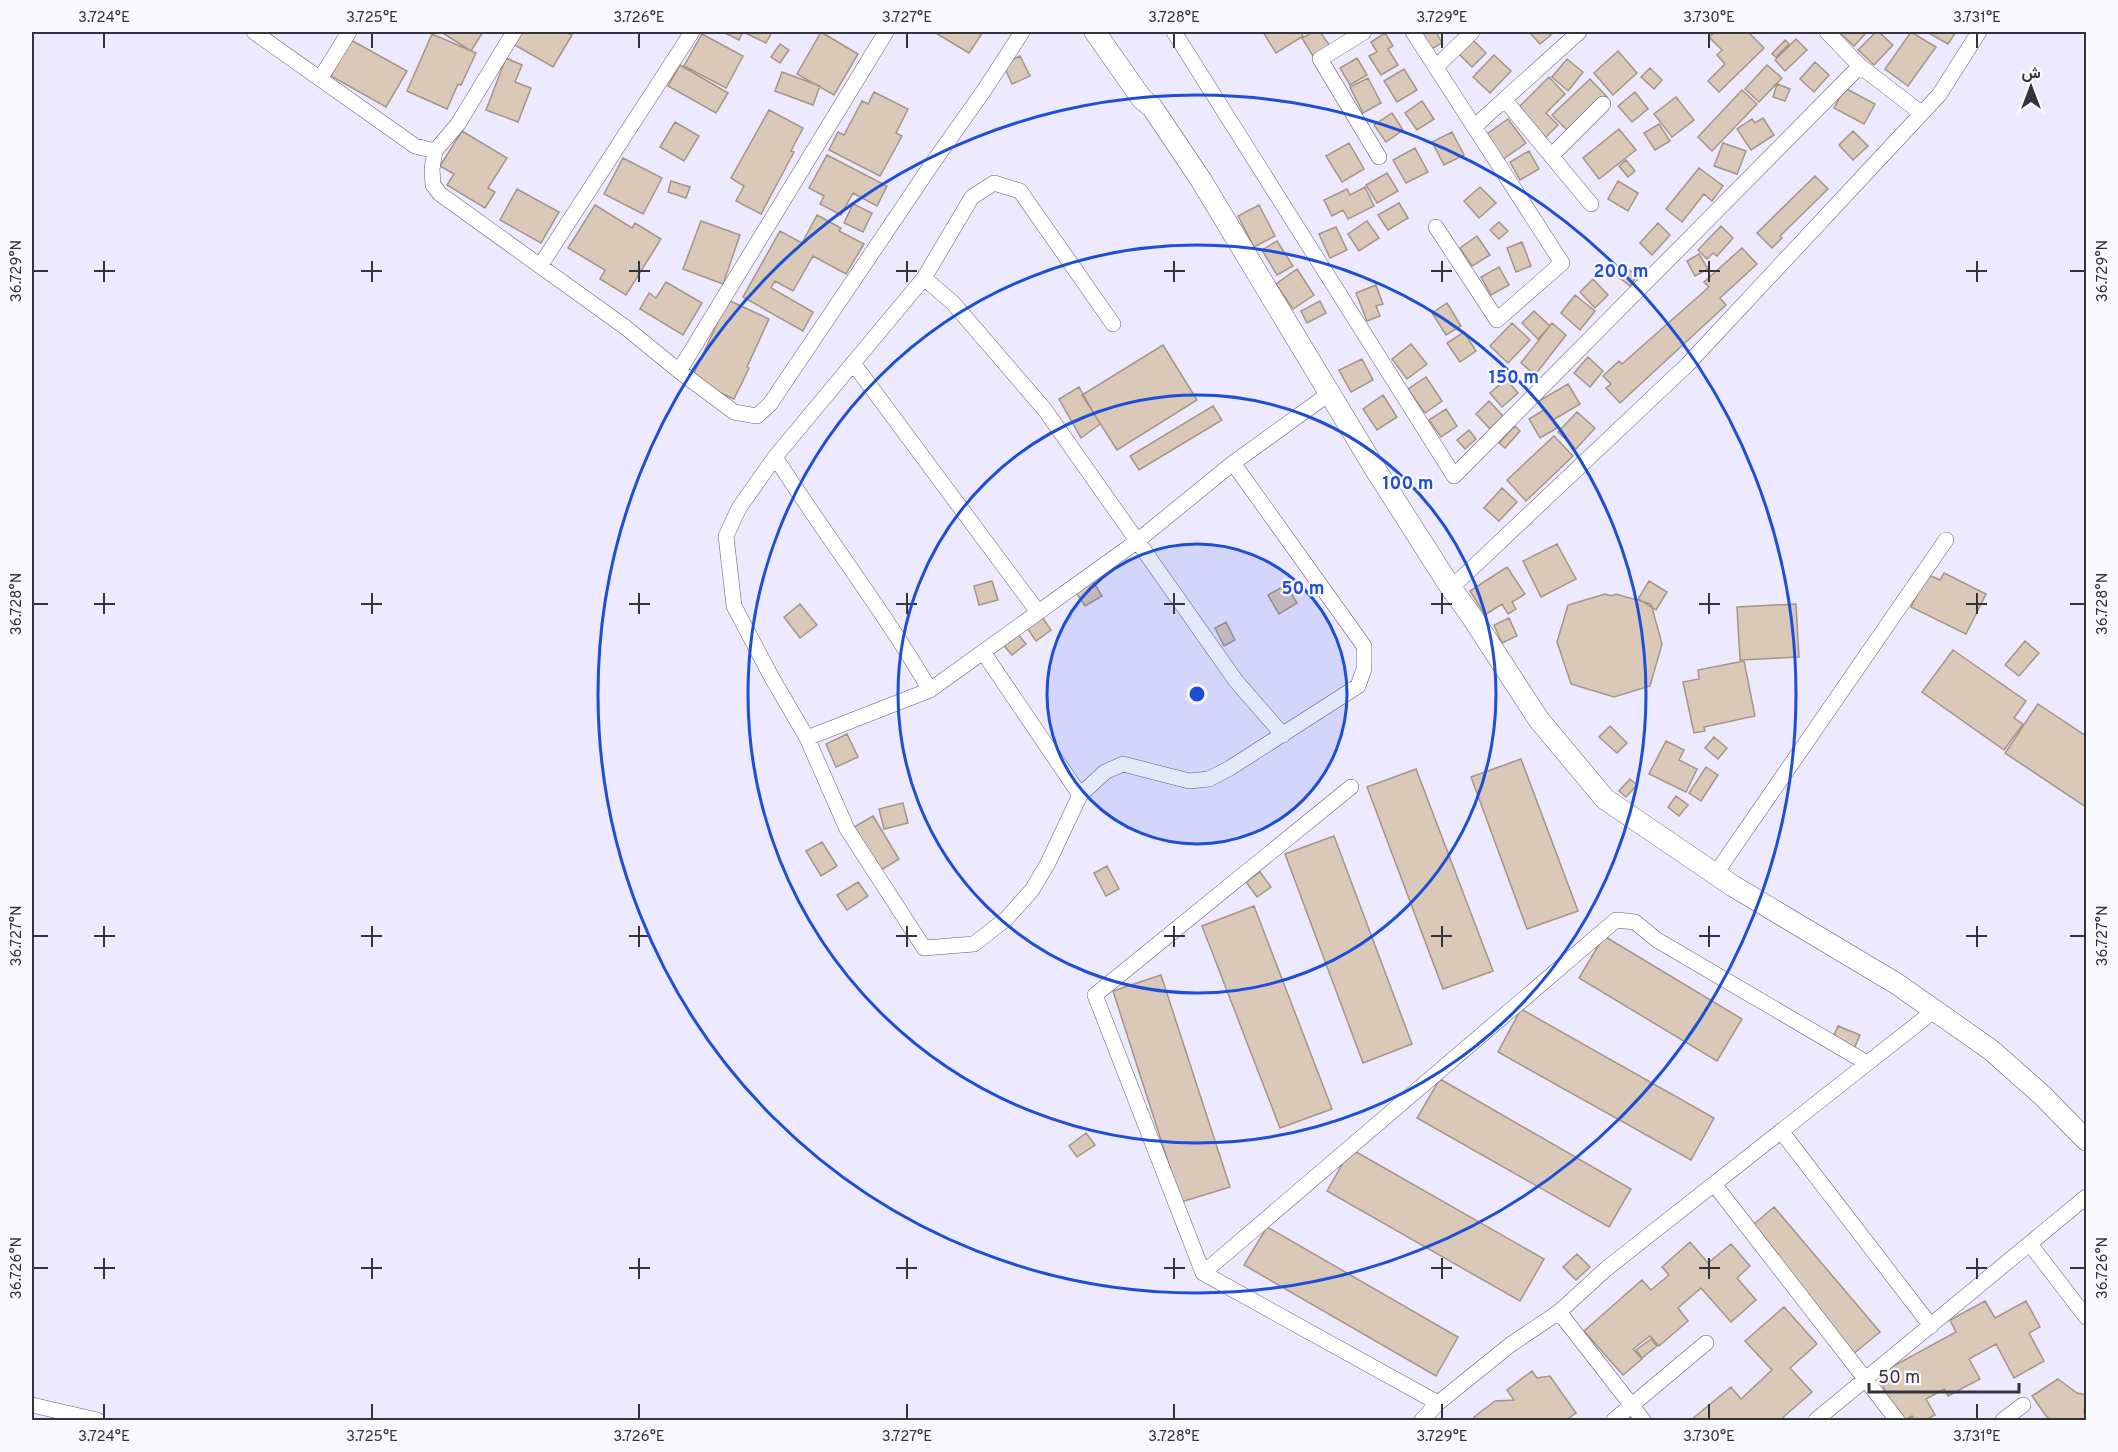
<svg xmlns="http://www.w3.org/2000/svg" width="2118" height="1452" viewBox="0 0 2118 1452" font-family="Overpass,Vazirmatn,sans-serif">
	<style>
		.building { fill: #dac8b8; stroke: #a69586; stroke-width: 1.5 }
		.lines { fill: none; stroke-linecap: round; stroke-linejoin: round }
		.street-casing { stroke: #636073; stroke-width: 16 }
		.secondary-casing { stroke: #636073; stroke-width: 22 }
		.street { stroke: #fff; stroke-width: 15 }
		.secondary { stroke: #fff; stroke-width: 21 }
		.ticks { fill: none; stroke: #34333b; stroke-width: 2 }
		.ring { fill: none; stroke: #1d4ed8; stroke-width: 3 }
		.centre { fill: #1d4ed8; stroke: #faf9fd; stroke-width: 3 }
		.ring-label { font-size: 18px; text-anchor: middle; font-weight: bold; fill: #1d4ed8; stroke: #faf9fd; stroke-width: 4.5; stroke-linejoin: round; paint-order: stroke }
		.neatline { fill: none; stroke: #34333b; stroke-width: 2 }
		.ticks-label { font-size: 15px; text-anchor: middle; fill: #34333b }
	</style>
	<rect width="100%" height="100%" fill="#ede9ff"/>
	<path class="building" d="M441 32H483L471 51Z
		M521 32H566L572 35 553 67 513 44Z
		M723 32H772L766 43 743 32 739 40Z
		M821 32 858 54 834 95 797 74Z
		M934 32H983L969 53Z
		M1263 32H1300L1303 36 1276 53Z
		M1313 32H1320L1330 46 1313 56 1302 38Z
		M1417 32H1436L1442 43 1428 51Z
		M1529 32H1548L1551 35 1540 44Z
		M1715 32H1748L1764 48 1719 92 1708 81 1725 64 1717 55 1722 50 1709 37Z
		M1839 32H1867L1854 46Z
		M1876 32H1879L1893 45 1874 65 1858 50Z
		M1911 32 1936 47 1908 86 1885 69Z
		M1927 32H1956L1948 44Z
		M1385 33 1393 46 1388 49 1398 65 1381 75 1369 56 1377 52 1371 42Z
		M432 34 476 53 461 85 458 84 447 109 407 91Z
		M702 34 743 56 726 88 684 66Z
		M1472 39 1486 53 1472 67 1458 53Z
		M1796 39 1807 50 1785 71 1775 60Z
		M351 40 407 71 386 107 331 76Z
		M1785 40 1789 44 1776 57 1772 54Z
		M780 44 789 50 780 63 771 57Z
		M1618 51 1637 73 1613 95 1594 73Z
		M1494 55 1511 71 1490 93 1473 77Z
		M1020 56 1030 76 1012 84 1003 64Z
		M506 58 522 65 515 82 531 88 518 122 486 110Z
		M1357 58 1367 75 1350 85 1340 68Z
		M1567 59 1583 72 1568 91 1552 77Z
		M1815 62 1829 75 1814 92 1800 79Z
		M680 65 728 93 716 113 668 86Z
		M1767 65 1782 78 1759 102 1745 89Z
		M1650 68 1662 80 1654 89 1641 77Z
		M1404 69 1417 90 1397 102 1384 81Z
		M782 72 820 86 813 105 775 91Z
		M1549 77 1565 94 1546 113 1558 125 1544 139 1515 111Z
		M1368 78 1381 103 1363 113 1350 87Z
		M1590 79 1607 97 1569 132 1552 115Z
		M1777 84 1790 89 1785 101 1773 97Z
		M1845 88 1875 104 1864 124 1834 108Z
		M1742 90 1757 104 1712 151 1698 137Z
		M874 92 908 109 896 133 902 136 880 176 829 150 838 132 844 135 862 101 868 104Z
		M1635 92 1648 109 1632 122 1618 106Z
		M1676 97 1694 120 1672 137 1654 114Z
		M1422 101 1434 119 1417 130 1405 113Z
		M769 110 803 128 791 151 794 152 761 214 736 201 744 186 731 178Z
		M1392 113 1403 130 1386 142 1374 125Z
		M1763 118 1774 135 1751 150 1737 129 1752 119 1755 123Z
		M1508 119 1526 143 1502 160 1484 136Z
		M675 122 699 136 684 161 660 147Z
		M1659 124 1670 141 1655 150 1644 133Z
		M1619 129 1636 150 1599 179 1583 158Z
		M462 131 507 158 488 188 495 192 485 208 447 185 454 174 440 166Z
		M1853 131 1868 146 1853 160 1839 145Z
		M1452 132 1464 155 1444 165 1432 142Z
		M1349 143 1364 169 1342 182 1326 156Z
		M1723 143 1746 151 1737 174 1714 166Z
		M1415 148 1428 172 1406 183 1393 160Z
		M1529 151 1539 169 1520 180 1510 162Z
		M827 155 887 186 877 206 853 193 841 215 820 204 824 196 809 188Z
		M623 158 662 178 643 214 604 194Z
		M1626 160 1635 171 1628 177 1619 166Z
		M1699 168 1723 186 1712 201 1704 194 1682 222 1666 209Z
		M1387 173 1398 191 1377 203 1366 185Z
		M1815 176 1828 189 1780 236 1782 238 1772 248 1757 233Z
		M671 181 690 187 686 198 668 192Z
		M1618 181 1638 193 1628 211 1608 199Z
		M1365 187 1374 206 1348 219 1343 210 1332 216 1324 200 1347 189 1350 195Z
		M1480 187 1496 203 1479 218 1464 201Z
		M517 189 559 212 541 243 500 220Z
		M1399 203 1408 218 1388 230 1378 215Z
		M853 204 872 213 863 232 844 223Z
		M595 205 632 228 635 223 661 239 626 295 600 279 605 270 568 248Z
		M1259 205 1275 236 1254 247 1238 216Z
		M817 215 841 228 839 231 864 244 846 274 813 256 793 291 775 281 771 288 813 312 803 331 743 297 780 231 802 243Z
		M701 221 740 235 723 284 683 269Z
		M1367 221 1379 238 1359 251 1348 234Z
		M1499 222 1508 231 1499 239 1490 230Z
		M1658 223 1670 235 1652 255 1640 243Z
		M1721 226 1733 238 1717 256 1713 253 1707 259 1698 250Z
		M1336 227 1347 250 1330 258 1319 234Z
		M1477 236 1490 255 1472 266 1460 248Z
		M1277 241 1293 266 1277 275 1262 250Z
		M1522 242 1531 266 1516 272 1507 248Z
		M1742 248 1757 264 1720 298 1726 305 1620 403 1606 388 1611 384 1603 376 1619 361 1622 364 1709 287 1704 282Z
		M1699 254 1708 269 1695 276 1687 261Z
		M1624 266 1637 276 1630 286 1617 276Z
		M1499 267 1509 285 1491 295 1481 277Z
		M1297 269 1314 295 1293 309 1276 284Z
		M1593 279 1608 295 1595 308 1580 292Z
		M666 282 702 303 683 335 640 309 649 293 656 298Z
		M1376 285 1383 304 1376 306 1380 316 1367 321 1356 293Z
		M1575 295 1595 311 1580 330 1561 313Z
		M728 300 769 319 747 367 749 368 734 399 691 380Z
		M1320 301 1326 313 1307 323 1301 311Z
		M1447 303 1461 326 1446 335 1432 313Z
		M1534 311 1550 326 1538 339 1522 323Z
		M1512 323 1530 340 1508 363 1490 346Z
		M1552 323 1566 335 1535 375 1521 363Z
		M1464 332 1476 351 1460 362 1447 343Z
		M1411 344 1427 364 1407 379 1392 359Z
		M1163 345 1197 400 1117 450 1082 395Z
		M1588 357 1603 371 1590 387 1574 373Z
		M1362 359 1373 380 1351 392 1339 370Z
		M1426 377 1442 401 1425 413 1408 389Z
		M1506 379 1518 393 1502 407 1490 393Z
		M1568 384 1580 404 1553 420 1557 428 1540 438 1529 419 1544 410 1539 401Z
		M1079 387 1100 424 1081 438 1059 399Z
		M1383 395 1397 417 1377 430 1363 409Z
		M1489 401 1503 416 1490 429 1476 414Z
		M1213 406 1222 420 1139 470 1130 456Z
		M1446 409 1457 426 1441 437 1429 420Z
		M1577 412 1595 428 1576 449 1558 432Z
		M1515 426 1520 431 1505 448 1499 443Z
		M1469 430 1476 439 1465 449 1457 440Z
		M1554 436 1573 456 1526 501 1507 480Z
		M1502 488 1517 502 1499 521 1484 508Z
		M1557 544 1576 579 1541 597 1523 561Z
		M1507 567 1525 594 1512 602 1516 609 1508 614 1502 604 1485 615 1470 591Z
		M1944 573 1986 594 1966 634 1911 607 1927 574 1940 580Z
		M1091 578 1102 596 1085 606 1074 589Z
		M992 581 998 600 979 605 974 586Z
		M1649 581 1667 592 1656 610 1638 599Z
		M1286 585 1297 603 1279 614 1268 595Z
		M1605 594 1612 596 1616 594 1651 604 1662 644 1650 686 1614 697 1571 684 1557 642 1568 605Z
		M800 604 817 625 800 638 784 617Z
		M1796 604 1799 657 1740 660 1737 607Z
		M1036 608 1051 630 1036 641 1021 619Z
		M1509 618 1517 636 1502 643 1494 625Z
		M1226 622 1235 640 1224 646 1215 628Z
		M1013 628 1026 644 1012 655 999 640Z
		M2025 641 2039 653 2019 676 2005 665Z
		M1953 650 2026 701 2014 718 2023 724 2004 750 1922 692Z
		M1744 661 1755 716 1704 727 1705 731 1694 733 1683 682 1699 679 1698 670Z
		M2038 704 2086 736V807L2005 753Z
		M1610 726 1627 743 1617 753 1599 737Z
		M847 734 858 757 836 767 826 744Z
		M1714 737 1727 748 1718 759 1705 748Z
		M1666 741 1684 750 1679 760 1697 769 1686 792 1649 774Z
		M1521 759 1578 911 1527 929 1471 777Z
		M1706 767 1718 775 1701 801 1689 793Z
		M1416 769 1493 971 1443 989 1367 787Z
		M1630 779 1637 785 1626 797 1619 791Z
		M1676 796 1688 805 1679 816 1668 807Z
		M903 803 908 823 884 829 879 809Z
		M873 816 899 859 875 874 849 830Z
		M1334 836 1412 1044 1363 1063 1285 854Z
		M822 842 837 866 821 876 806 851Z
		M1107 866 1119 889 1106 896 1094 873Z
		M1260 872 1271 887 1257 897 1246 882Z
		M858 882 868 896 847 910 837 895Z
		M1254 906 1332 1109 1280 1128 1202 926Z
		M1604 936 1742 1019 1717 1061 1579 978Z
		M1161 975 1230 1187 1181 1202 1113 991Z
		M1521 1009 1714 1118 1691 1160 1498 1052Z
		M1838 1026 1860 1035 1854 1049 1832 1040Z
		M1440 1079 1631 1189 1609 1227 1417 1118Z
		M1086 1133 1095 1145 1077 1157 1069 1146Z
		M1351 1149 1544 1259 1520 1301 1327 1191Z
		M1774 1207 1880 1332 1852 1355 1747 1230Z
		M1267 1227 1458 1337 1436 1376 1244 1265Z
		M1690 1242 1708 1263 1731 1244 1750 1266 1737 1278 1756 1300 1731 1322 1701 1288 1678 1308 1688 1321 1659 1346 1650 1336 1633 1349 1642 1359 1623 1375 1584 1331 1642 1280 1651 1290 1669 1275 1662 1267Z
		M1577 1254 1590 1267 1576 1280 1563 1267Z
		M1985 1301 1995 1318 2026 1301 2040 1327 2029 1333 2044 1361 2014 1378 1996 1344 1969 1359 1980 1379 1948 1396 1944 1389 1926 1399 1935 1415 1925 1420H1914L1912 1416 1904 1420 1882 1392 1885 1390 1877 1375 1956 1332 1950 1320Z
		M1784 1307 1817 1344 1790 1368 1812 1392 1780 1420H1691L1731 1387 1741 1399 1772 1370 1745 1341Z
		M1651 1339 1657 1346 1642 1358 1636 1350Z
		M1532 1371 1537 1378 1550 1376 1576 1413 1566 1420H1477L1474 1417 1495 1401 1514 1400 1507 1390Z
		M2058 1379 2077 1393 2086 1395 2084 1412 2086 1411V1420H2051L2046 1416 2032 1396Z"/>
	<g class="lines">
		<defs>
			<path id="street" d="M254 32 415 146 435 151
				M514 32 458 124 435 151 432 169 433 185 440 194 625 327 679 371 734 412 757 416 770 404 932 164 985 89 1022 32
				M1174 32 1454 476 1860 66
				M1364 32 1320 59 1379 157
				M1413 32 1562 263 1497 320 1436 227
				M1827 32 1860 66 1921 113
				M1436 67 1472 32
				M320 79 349 32
				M1505 100 1591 204
				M1474 127 1579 32
				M1551 156 1603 104
				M540 266 692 32
				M924 278 953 303 1045 410 1236 681 1283 735
				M1113 324 1020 191 994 183 972 197 924 278 775 457 739 508 726 536 734 606 772 678 807 738 847 829 924 948 974 944 1006 919 1032 890 1048 863 1080 795 1105 772 1123 764 1189 781 1209 779 1230 768 1358 686 1364 669V646L1233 463
				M853 363 1038 612
				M679 371 886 32
				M775 457C826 536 883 610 930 690
				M1451 588 1687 365 1939 95 1979 32
				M983 652 1080 795
				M807 738 930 690 1136 542 1233 463 1330 393
				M1716 873 1946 540
				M1867 1063 1657 940 1635 922 1616 920 1203 1273 1438 1403 1510 1345 1559 1312 1606 1269 1935 1010
				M1781 1131 1931 1326
				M1714 1184 1897 1420
				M2030 1244 2086 1317
				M1203 1273 1095 995 1351 787
				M1559 1312 1643 1420
				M32 1405 97 1420
				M1422 1420 1438 1403
				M1614 1420 1706 1343
				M1816 1420 2086 1197
				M2003 1420 2023 1405"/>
			<path id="secondary" d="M1095 32 1142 99 1152 107 1201 180 1377 472 1451 588 1470 614 1539 720 1605 799 1733 886 1897 984 1991 1050 2043 1096 2086 1140"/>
		</defs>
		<use href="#street" class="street-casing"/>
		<use href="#secondary" class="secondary-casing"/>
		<use href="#street" class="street"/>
		<use href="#secondary" class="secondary"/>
	</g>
	<path class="ticks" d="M104 33V48M372 33V48M639 33V48M907 33V48M1174 33V48M1442 33V48M1709 33V48M1977 33V48M104 261V282M372 261V282M639 261V282M907 261V282M1174 261V282M1442 261V282M1709 261V282M1977 261V282M33 271H48M94 271H115M361 271H382M629 271H650M896 271H917M1164 271H1185M1431 271H1452M1699 271H1720M1966 271H1987M2070 271H2085M104 593V614M372 593V614M639 593V614M907 593V614M1174 593V614M1442 593V614M1709 593V614M1977 593V614M33 604H48M94 604H115M361 604H382M629 604H650M896 604H917M1164 604H1185M1431 604H1452M1699 604H1720M1966 604H1987M2070 604H2085M104 926V947M372 926V947M639 926V947M907 926V947M1174 926V947M1442 926V947M1709 926V947M1977 926V947M33 936H48M94 936H115M361 936H382M629 936H650M896 936H917M1164 936H1185M1431 936H1452M1699 936H1720M1966 936H1987M2070 936H2085M104 1258V1279M372 1258V1279M639 1258V1279M907 1258V1279M1174 1258V1279M1442 1258V1279M1709 1258V1279M1977 1258V1279M33 1268H48M94 1268H115M361 1268H382M629 1268H650M896 1268H917M1164 1268H1185M1431 1268H1452M1699 1268H1720M1966 1268H1987M2070 1268H2085M104 1404V1419M372 1404V1419M639 1404V1419M907 1404V1419M1174 1404V1419M1442 1404V1419M1709 1404V1419M1977 1404V1419"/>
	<circle cx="1197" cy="694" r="150" fill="#1d4ed8" fill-opacity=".12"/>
	<g class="ring">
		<circle cx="1197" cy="694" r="150"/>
		<circle cx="1197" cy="694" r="299"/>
		<circle cx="1197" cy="694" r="449"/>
		<circle cx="1197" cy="694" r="599"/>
	</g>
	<circle cx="1197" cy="694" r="9" class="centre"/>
	<g class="ring-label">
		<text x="1621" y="277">200 m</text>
		<text x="1514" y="383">150 m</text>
		<text x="1408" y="489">100 m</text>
		<text x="1303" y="594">50 m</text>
	</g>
	<rect width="2118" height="1452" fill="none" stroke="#faf9fd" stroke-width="66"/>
	<g transform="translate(2031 87)" stroke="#faf9fd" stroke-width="4.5" paint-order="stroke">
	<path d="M0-4.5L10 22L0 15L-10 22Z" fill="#34333b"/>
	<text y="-9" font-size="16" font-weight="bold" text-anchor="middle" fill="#34333b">ش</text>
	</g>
	<path d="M1869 1383v9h150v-9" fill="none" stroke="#34333b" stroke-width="3"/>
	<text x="1878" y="1383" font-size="18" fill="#34333b" stroke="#faf9fd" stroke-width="4.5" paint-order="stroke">50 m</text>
	<rect x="33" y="33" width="2052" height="1386" class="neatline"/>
	<g class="ticks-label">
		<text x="104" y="22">3.724°E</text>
		<text x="372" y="22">3.725°E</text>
		<text x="639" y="22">3.726°E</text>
		<text x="907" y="22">3.727°E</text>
		<text x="1174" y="22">3.728°E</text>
		<text x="1442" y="22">3.729°E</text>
		<text x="1709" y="22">3.730°E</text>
		<text x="1977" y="22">3.731°E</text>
		<text transform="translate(16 271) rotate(-90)" y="5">36.729°N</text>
		<text transform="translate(2102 271) rotate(-90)" y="5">36.729°N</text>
		<text transform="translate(16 604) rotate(-90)" y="5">36.728°N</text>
		<text transform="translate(2102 604) rotate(-90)" y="5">36.728°N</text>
		<text transform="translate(16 936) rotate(-90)" y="5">36.727°N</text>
		<text transform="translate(2102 936) rotate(-90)" y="5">36.727°N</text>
		<text transform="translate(16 1268) rotate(-90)" y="5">36.726°N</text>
		<text transform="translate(2102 1268) rotate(-90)" y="5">36.726°N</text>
		<text x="104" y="1441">3.724°E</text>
		<text x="372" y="1441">3.725°E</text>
		<text x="639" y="1441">3.726°E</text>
		<text x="907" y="1441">3.727°E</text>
		<text x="1174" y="1441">3.728°E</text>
		<text x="1442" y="1441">3.729°E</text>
		<text x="1709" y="1441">3.730°E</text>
		<text x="1977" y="1441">3.731°E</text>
	</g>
</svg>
